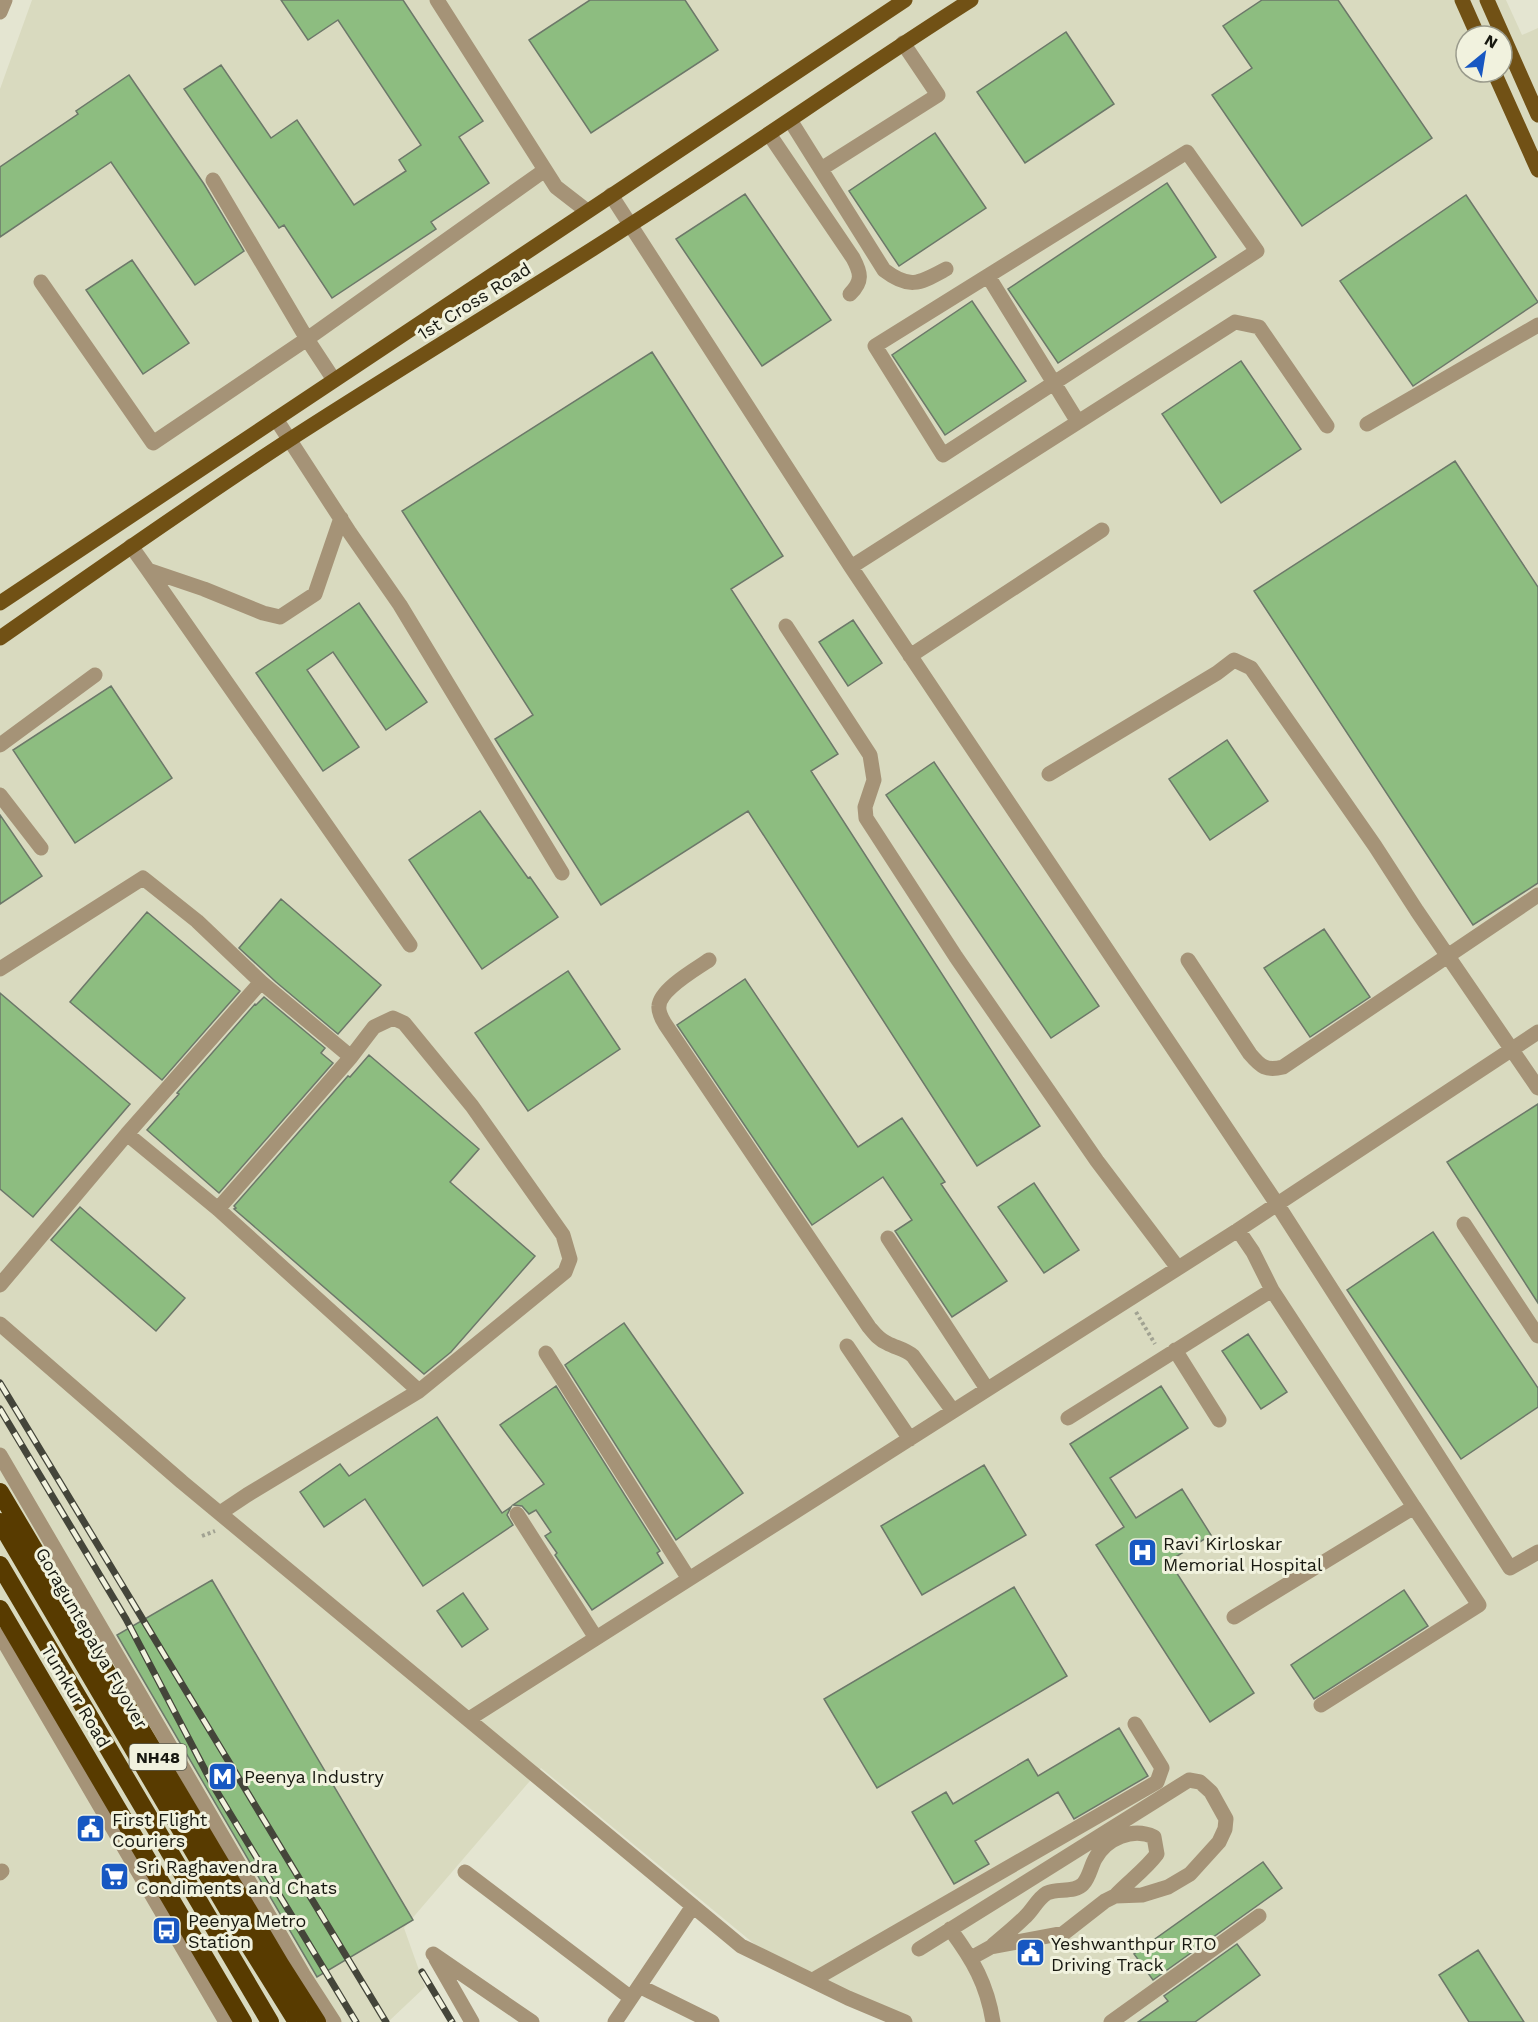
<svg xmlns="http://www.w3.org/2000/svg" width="1538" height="2022" viewBox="0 0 1538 2022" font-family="'Work Sans',sans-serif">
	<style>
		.built { fill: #d9dabf; fill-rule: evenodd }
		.building { fill: #8dbd80; stroke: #6c7869; stroke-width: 1.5 }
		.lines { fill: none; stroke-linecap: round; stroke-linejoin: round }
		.path { stroke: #a1a292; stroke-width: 4; stroke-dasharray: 3 3; stroke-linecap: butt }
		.minor { stroke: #a59377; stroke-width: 15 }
		.major { stroke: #715115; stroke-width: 15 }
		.highway { stroke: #583b00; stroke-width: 18 }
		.rail-casing { stroke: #44453a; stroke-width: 7 }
		.rail { stroke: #f1f2de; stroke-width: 4.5; stroke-dasharray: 14; stroke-linecap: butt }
		.labels { text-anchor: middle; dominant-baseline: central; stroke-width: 6; stroke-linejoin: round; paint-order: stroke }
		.shield { fill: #f1f2de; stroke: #58594e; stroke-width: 1.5 }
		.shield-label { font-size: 16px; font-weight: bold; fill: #171810 }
		.street-label { font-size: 18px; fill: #171810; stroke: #f1f2de }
		.poi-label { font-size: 18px; fill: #171810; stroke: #f1f2de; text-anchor: start }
	</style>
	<rect width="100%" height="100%" fill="#e4e5d1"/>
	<path class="built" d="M32 0H1506L1522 35 1538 28V2022H903L758 1947 541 1768 404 1928 425 1987 388 2022H0V89ZM1466 36H1502V72H1466Z"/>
	<path class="building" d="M281 0H403L483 121 459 137 489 183 431 222 436 229 332 298 284 225 279 228 184 89 221 65 271 138 297 120 354 205 406 171 399 160 421 145 338 20 308 40Z
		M590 0H685L718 50 591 133 529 40Z
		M1262 0H1338L1432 138 1302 226 1212 95 1252 68 1223 26Z
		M1066 32 1114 104 1025 163 977 92Z
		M129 75 204 184 244 251 195 285 111 162 0 237V167L78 114 76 111Z
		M935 133 986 208 899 266 849 191Z
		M1167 183 1216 257 1058 363 1008 289Z
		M745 194 831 320 762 366 676 239Z
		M1466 195 1538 302 1413 386 1340 281Z
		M132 260 189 343 143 374 86 290Z
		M972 301 1026 381 945 435 892 355Z
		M652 352 783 556 731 589 838 754 811 771 1040 1126 977 1166 748 811 601 905 495 739 533 715 402 511Z
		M1241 361 1301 449 1221 503 1162 414Z
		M1455 461 1538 587V883L1473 925 1254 591Z
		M359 603 427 702 386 730 333 652 307 670 359 747 323 771 256 673Z
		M853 620 882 663 848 686 819 642Z
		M111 686 172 778 75 843 13 750Z
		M1227 740 1268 801 1210 840 1169 779Z
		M934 762 1099 1006 1051 1038 886 795Z
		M480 811 528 878 530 877 558 917 482 969 409 860Z
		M0 815 42 876 0 904Z
		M281 899 381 985 338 1034 276 982 239 948Z
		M147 912 240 991 162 1080 70 1002Z
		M1324 929 1370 997 1310 1037 1264 968Z
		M568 971 620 1049 528 1111 475 1033Z
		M745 979 858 1147 902 1118 945 1182 941 1184 1007 1281 952 1317 895 1231 912 1220 883 1177 812 1225 677 1025Z
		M0 993 130 1104 33 1217 0 1189Z
		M264 997 325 1048 321 1053 333 1063 219 1193 147 1130 179 1094 177 1093 255 1004 256 1005Z
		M369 1055 479 1149 450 1182 535 1256 451 1352 424 1374 234 1209 236 1208 234 1206 348 1076 350 1077Z
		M1538 1104V1303L1447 1162Z
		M1034 1183 1079 1250 1044 1273 998 1207Z
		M80 1207 185 1298 156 1331 51 1240Z
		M1433 1232 1538 1388V1407L1461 1459 1347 1290Z
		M624 1323 743 1493 676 1540 565 1365Z
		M1248 1334 1287 1392 1261 1409 1222 1351Z
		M556 1386 660 1551 657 1553 663 1563 592 1610 555 1555 557 1553 545 1536 551 1532 536 1510 529 1514 522 1506 513 1505 544 1484 500 1425Z
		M1161 1386 1188 1428 1110 1478 1136 1518 1182 1489 1211 1535 1169 1561 1254 1693 1210 1722 1096 1545 1124 1527 1070 1444Z
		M437 1417 502 1513 511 1507 507 1515 513 1525 423 1586 365 1499 324 1527 300 1492 340 1464 349 1476Z
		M984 1465 1026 1535 922 1595 881 1526Z
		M212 1580 413 1920 317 1977 117 1635Z
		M1014 1587 1067 1676 877 1788 824 1699Z
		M1404 1590 1428 1626 1314 1699 1291 1665Z
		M463 1593 488 1629 462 1647 437 1611Z
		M1119 1728 1148 1776 1074 1819 1058 1792 975 1841 989 1864 954 1884 912 1812 946 1792 953 1804 1028 1759 1038 1776Z
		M1263 1862 1282 1888 1153 1980 1134 1954Z
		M1237 1944 1260 1975 1195 2022H1138L1168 2001 1164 1996Z
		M1478 1950 1524 2022H1469L1439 1975Z"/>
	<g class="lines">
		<path class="path" d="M1136 1312 1155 1344
			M202 1536 215 1531"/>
		<path class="minor" d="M437 0 556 187 587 211
			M0 12 5 0
			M790 120 884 270C910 290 920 283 946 269
			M769 134 853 258C861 273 863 281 850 294
			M1187 152 1257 251 943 455 875 346Z
			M821 169 938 95 903 43
			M611 195 851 567 1277 1204 1510 1568 1538 1552
			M988 276 1078 422
			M41 282 153 443 307 339 213 180
			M334 380 307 339 545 170
			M276 419 350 533 400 605 562 873
			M1367 424 1538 325
			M131 546 148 570 204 589 263 613 280 617 315 594 341 518
			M851 567 1235 322 1259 327 1327 426
			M148 570 410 945
			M786 626 870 755 874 780 865 807 866 818 956 957 1097 1161 1178 1268
			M910 656 1102 530
			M0 745 95 675
			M1049 774 1217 673 1234 660 1251 668 1375 846 1417 911 1538 1088
			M0 795 41 848
			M709 960C696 969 660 989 659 1006 658 1012 662 1019 665 1024L869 1327C874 1333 879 1340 887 1343 896 1348 905 1349 913 1356L953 1411
			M1188 960 1250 1054C1261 1067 1266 1071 1283 1067L1538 895
			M0 969 143 878 197 921 261 982 127 1134 0 1285
			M261 982 351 1057 374 1027 393 1018 404 1023 472 1106 563 1235 570 1259 565 1272 419 1391
			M127 1134 218 1209 419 1391 247 1495 220 1513
			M218 1209 351 1057
			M1464 1224 1538 1336
			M888 1238 987 1389
			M0 1324 182 1482 741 1946 848 1998 905 2022
			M847 1346 910 1439
			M1175 1350 1219 1420
			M546 1353 689 1579
			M1068 1418 1272 1290 1253 1252 1238 1230
			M0 1455 303 1974 334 2022
			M517 1514 596 1638
			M1234 1617 1414 1507 1272 1290
			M0 1635 226 2022
			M1321 1705 1479 1605 1414 1507
			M469 1719 1238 1230 1538 1032
			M465 1872 631 1998
			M0 1873 2 1871
			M950 1929C973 1960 987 1984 993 2022
			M993 1945C1004 1936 1015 1927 1025 1917 1033 1910 1037 1899 1047 1893 1058 1888 1075 1893 1083 1884 1089 1878 1091 1866 1095 1859 1106 1838 1133 1827 1154 1837L1157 1854C1145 1870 1129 1881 1115 1896
			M919 1949 1189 1780 1200 1782 1211 1792 1226 1819 1225 1829 1219 1842 1190 1874 1168 1887 1142 1895 1115 1896 1105 1901 1064 1933 991 1947 971 1958
			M433 1954 532 2022
			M436 1959 472 2022
			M813 1980 1157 1782 1162 1768 1135 1724
			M639 1986 712 2022
			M615 2022 693 1906
			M1111 2022 1259 1916"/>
		<path class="major" d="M1462 0 1478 36
			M1487 0 1538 115
			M1494 72 1538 170
			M0 603 905 0
			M0 638C96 571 191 504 289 440 402 367 517 298 630 225 745 152 856 73 971 0"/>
		<path class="highway" d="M0 1492 280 1964 317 2022
			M0 1522 244 1937 297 2022
			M0 1565 270 2022
			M0 1609 243 2022"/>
		<defs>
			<path id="rail" d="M0 1383 386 2022
				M0 1409 126 1619 214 1787 356 2022
				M422 1972 452 2022"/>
		</defs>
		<use href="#rail" class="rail-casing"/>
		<use href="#rail" class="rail"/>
	</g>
	<defs>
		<symbol id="hospital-square" viewBox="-11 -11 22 22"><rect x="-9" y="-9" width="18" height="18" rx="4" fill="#1757c2" stroke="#f1f2de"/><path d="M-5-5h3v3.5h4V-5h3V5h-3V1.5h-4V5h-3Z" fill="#fff"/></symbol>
		<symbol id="metro-square" viewBox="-11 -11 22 22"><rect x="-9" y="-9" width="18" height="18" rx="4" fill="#1757c2" stroke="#f1f2de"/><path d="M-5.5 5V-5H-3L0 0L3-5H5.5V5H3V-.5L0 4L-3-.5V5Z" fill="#fff"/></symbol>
		<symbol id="civic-square" viewBox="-11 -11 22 22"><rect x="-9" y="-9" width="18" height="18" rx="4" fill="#1757c2" stroke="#f1f2de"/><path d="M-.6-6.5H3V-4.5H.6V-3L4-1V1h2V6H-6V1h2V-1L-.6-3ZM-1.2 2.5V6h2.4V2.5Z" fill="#fff"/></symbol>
		<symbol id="supermarket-square" viewBox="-11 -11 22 22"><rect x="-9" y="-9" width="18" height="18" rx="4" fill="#1757c2" stroke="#f1f2de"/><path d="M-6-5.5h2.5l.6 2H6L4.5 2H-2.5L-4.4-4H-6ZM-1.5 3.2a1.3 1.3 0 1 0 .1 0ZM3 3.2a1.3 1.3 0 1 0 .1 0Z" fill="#fff"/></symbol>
		<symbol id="bus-square" viewBox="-11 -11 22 22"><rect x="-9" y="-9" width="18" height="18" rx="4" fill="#1757c2" stroke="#f1f2de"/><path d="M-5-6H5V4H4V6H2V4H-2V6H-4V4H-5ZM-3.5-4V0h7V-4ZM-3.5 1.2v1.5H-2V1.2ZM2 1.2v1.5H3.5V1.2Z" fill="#fff"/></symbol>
	</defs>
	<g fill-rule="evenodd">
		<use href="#hospital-square" x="1126" y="1536" width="33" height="33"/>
		<use href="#metro-square" x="206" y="1760" width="33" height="33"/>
		<use href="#civic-square" x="74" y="1812" width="33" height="33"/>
		<use href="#supermarket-square" x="98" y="1860" width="33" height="33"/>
		<use href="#bus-square" x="150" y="1914" width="33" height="33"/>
		<use href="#civic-square" x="1014" y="1936" width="33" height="33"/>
	</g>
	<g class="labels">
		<rect class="shield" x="129.5" y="1744" width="57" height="26" rx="4.5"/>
		<g class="shield-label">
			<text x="158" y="1757">NH48</text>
		</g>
		<g class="street-label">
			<text transform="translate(474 301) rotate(-32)">1st Cross Road</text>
			<text transform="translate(92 1638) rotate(60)">Goraguntepalya Flyover</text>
			<text transform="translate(76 1696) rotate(59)">Tumkur Road</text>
		</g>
		<g class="poi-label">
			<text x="1163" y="1543">Ravi Kirloskar<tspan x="1163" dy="21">Memorial Hospital</tspan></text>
			<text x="244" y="1776">Peenya Industry</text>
			<text x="112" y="1819">First Flight<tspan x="112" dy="21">Couriers</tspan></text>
			<text x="136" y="1866">Sri Raghavendra<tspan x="136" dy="21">Condiments and Chats</tspan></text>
			<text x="188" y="1920">Peenya Metro<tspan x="188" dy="21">Station</tspan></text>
			<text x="1051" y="1943">Yeshwanthpur RTO<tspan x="1051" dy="21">Driving Track</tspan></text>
		</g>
	</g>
	<g transform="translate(1484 54) rotate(30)"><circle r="28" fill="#f1f2de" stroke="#9a9b8c" stroke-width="1.5"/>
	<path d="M0-4.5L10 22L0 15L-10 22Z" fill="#1757c2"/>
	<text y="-9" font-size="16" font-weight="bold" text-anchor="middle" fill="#171810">N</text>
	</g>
</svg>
